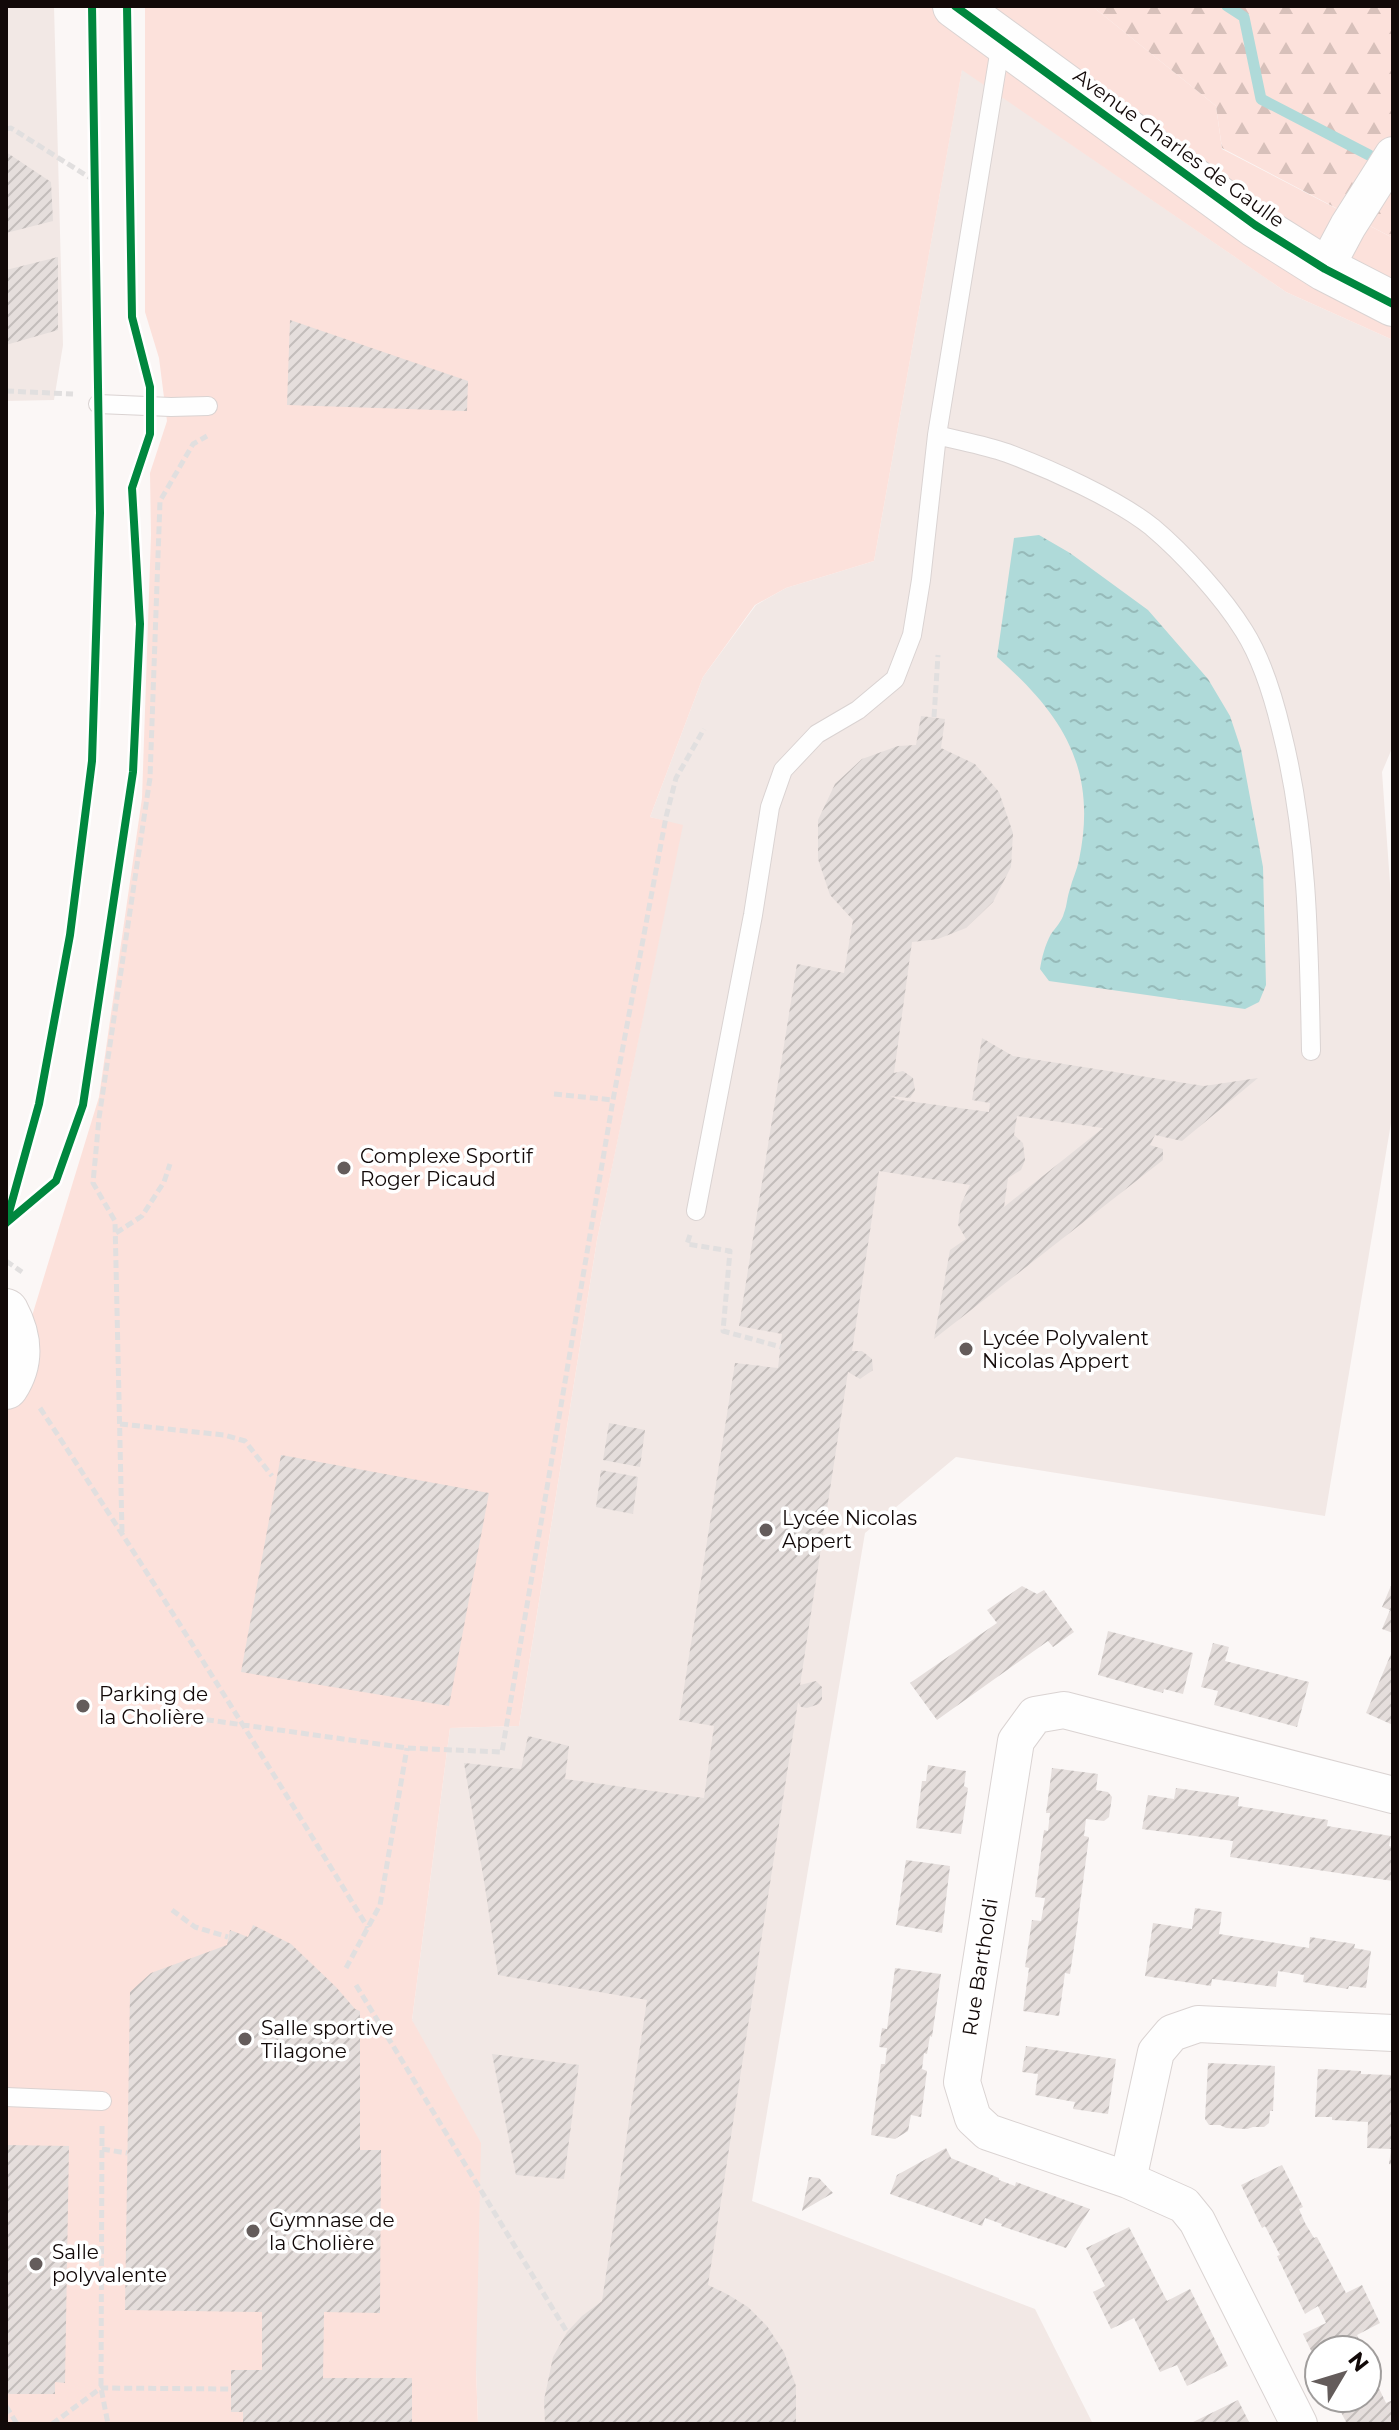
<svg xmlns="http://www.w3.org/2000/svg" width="1399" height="2430" viewBox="0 0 1399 2430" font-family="Montserrat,sans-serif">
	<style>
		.built { fill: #f2e8e5 }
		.green { fill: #fce1db }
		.forest { fill: url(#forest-firs) }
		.water { fill: url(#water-ripples) }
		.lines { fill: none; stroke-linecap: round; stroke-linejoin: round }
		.stream { stroke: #afdad9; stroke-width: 11 }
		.building { fill: url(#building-hatch); fill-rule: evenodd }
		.service-casing { stroke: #dad3d2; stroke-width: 20 }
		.minor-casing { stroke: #dad3d2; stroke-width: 38 }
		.tertiary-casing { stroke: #dad3d2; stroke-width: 46 }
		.path { stroke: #e1dfdf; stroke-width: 5; stroke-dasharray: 8 4; stroke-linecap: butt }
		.service { stroke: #fefefe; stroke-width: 18 }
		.minor { stroke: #fefefe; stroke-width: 36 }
		.tertiary { stroke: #fefefe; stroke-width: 44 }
		.cycleway-casing { stroke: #fff; stroke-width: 13 }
		.cycleway { stroke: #00873e; stroke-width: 8 }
		.poi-dot { fill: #645c5b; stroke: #fff; stroke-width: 3 }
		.labels { text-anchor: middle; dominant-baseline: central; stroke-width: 7; stroke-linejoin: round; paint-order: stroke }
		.street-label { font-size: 20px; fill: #120908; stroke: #fff }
		.poi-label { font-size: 20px; fill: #120908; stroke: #fff; text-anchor: start }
	</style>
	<defs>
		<pattern id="forest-firs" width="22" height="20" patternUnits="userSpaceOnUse" patternTransform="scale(2)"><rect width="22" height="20" fill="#fce1db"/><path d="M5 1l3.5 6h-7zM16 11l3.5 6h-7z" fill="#d7c0ba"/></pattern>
		<pattern id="water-ripples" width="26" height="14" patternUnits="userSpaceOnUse" patternTransform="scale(2)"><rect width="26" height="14" fill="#afdad9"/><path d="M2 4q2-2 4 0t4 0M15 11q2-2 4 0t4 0" fill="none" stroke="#96bab9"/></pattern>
		<pattern id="building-hatch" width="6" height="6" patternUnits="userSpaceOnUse" patternTransform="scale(2)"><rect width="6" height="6" fill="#e5dedc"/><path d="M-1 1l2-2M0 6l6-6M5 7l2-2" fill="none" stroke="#c3bdbb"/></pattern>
	</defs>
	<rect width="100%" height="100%" fill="#fbf7f6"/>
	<path class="built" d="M6 6H54L63 345 54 400 6 401Z
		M962 69 1286 292 1393 340V746L1382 772 1393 925V1111L1325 1516 956 1457 865 1533 752 2201 1035 2309 1093 2424H478L476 2369 412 2020 450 1728 519 1726 597 1240 682 826 650 817 703 677 756 605 786 588 874 561Z"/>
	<path class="green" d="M145 6H1092L1216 106 1222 149 1393 238V340L1286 292 962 70 874 561 786 588 755 605 703 677 650 817 683 825 597 1240 519 1726 450 1728 412 2020 481 2143 476 2369 478 2424H6V1401L99 1097 142 798 151 535 150 473 167 421 159 358 145 312Z"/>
	<path class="forest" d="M1092 6H1388L1393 9V238L1222 148 1216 106Z"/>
	<path class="water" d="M1039 535 1070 553 1148 610 1208 679 1230 716 1241 749 1263 867 1266 985 1259 1002 1245 1009 1049 981 1040 969C1042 957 1045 945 1051 934 1056 927 1062 921 1064 913 1067 906 1067 897 1070 889 1072 880 1077 870 1079 860 1098 769 1063 715 997 657L1014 538Z"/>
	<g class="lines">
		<path class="stream" d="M1227 6 1244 17 1261 99 1369 155"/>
	</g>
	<path class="building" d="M6 152 51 182 53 221 6 233Z
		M58 257V330L6 345V270Z
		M290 320 468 381 467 411 287 405Z
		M921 716 945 719 941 748 975 764 999 792 1013 833 1011 867 993 902 966 928 938 939 912 942 894 1073 903 1071 913 1078 915 1090 910 1098 890 1096 900 1100 989 1112 990 1103 972 1100 982 1038 1013 1056 1204 1086 1258 1078 1182 1141 1155 1135 1150 1145 1163 1149V1160L934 1339 950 1250 966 1239 958 1225 961 1204 970 1185 879 1171 852 1351H862L872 1359 873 1370 860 1379 848 1372 800 1685 816 1681 822 1687V1699L819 1704 807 1708 801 1707 798 1702 708 2285 727 2294 748 2307 767 2326 784 2352 796 2386V2424H545L544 2400 553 2357 567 2332 582 2316 602 2301 647 2000 498 1975 485 1887 464 1763 521 1769 528 1736 569 1746 565 1779 704 1798 714 1726 679 1720 735 1363 778 1368 782 1334 739 1326 797 964 844 973 853 920 830 895 818 859V820L835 784 862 759 898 746 916 745ZM1017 1116 1103 1128 1004 1207 1008 1178 1021 1170 1025 1160 1023 1143 1014 1135Z
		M609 1423 645 1430 640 1467 603 1460Z
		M281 1455 489 1493 449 1706 241 1672Z
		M601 1470 638 1477 633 1514 596 1507Z
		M1393 1581V1633L1382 1629 1390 1610 1382 1607Z
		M1022 1586 1037 1594 1044 1590 1074 1632 1053 1647 1048 1641 937 1720 910 1683 997 1623 987 1610Z
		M1108 1631 1193 1653 1183 1694 1164 1689 1163 1693 1098 1675Z
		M1213 1643 1229 1647 1225 1661 1309 1682 1297 1727 1214 1705 1218 1691 1201 1687Z
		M1393 1649V1725L1366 1713Z
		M928 1765 966 1771 964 1786 968 1788 961 1834 916 1828 922 1781H926Z
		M1052 1768 1098 1774 1096 1790 1108 1792 1112 1797 1109 1817 1104 1821 1086 1819 1084 1836 1089 1837 1077 1927 1070 1974 1065 1973 1059 2016 1023 2011 1029 1968 1025 1967 1032 1920 1041 1921 1045 1898 1035 1897 1044 1830 1048 1831 1050 1813H1046Z
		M1176 1788 1239 1797 1238 1806 1328 1820 1327 1826 1391 1836 1389 1846 1393 1847V1881L1230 1857 1233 1841 1142 1829 1148 1795 1174 1799Z
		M906 1860 950 1866 942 1933 896 1925Z
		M1195 1908 1222 1912 1219 1934 1309 1948 1310 1937 1355 1944 1354 1948 1371 1951 1366 1988 1349 1986 1348 1989 1303 1982 1304 1975 1278 1971 1276 1987 1212 1979 1211 1986 1145 1976 1153 1923 1192 1929Z
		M253 1925 291 1944 336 1987 355 2009 360 2011V2150H381L380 2313 324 2312 323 2378H412V2424H243V2412H231V2370H262V2312L125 2310 130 1992 151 1973 227 1945 230 1930 248 1937Z
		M895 1968 941 1974 932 2037 930 2036 927 2054 924 2053 922 2069 927 2071 921 2117 911 2115 908 2131 895 2139 871 2135 881 2064H885L887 2048 879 2047 882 2028 887 2029Z
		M1026 2046 1116 2059 1108 2114 1073 2109 1075 2102 1035 2095 1038 2074 1022 2072Z
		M492 2054 579 2065 564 2179 516 2175Z
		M1208 2063 1275 2066 1273 2111H1270L1269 2123 1264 2127H1253L1247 2129 1226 2128 1220 2125H1209L1205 2119Z
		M1318 2069 1361 2071V2074L1393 2075V2165L1389 2164 1391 2149 1367 2148 1368 2122 1332 2120V2117H1315Z
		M6 2145 69 2146 65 2383 55 2382V2394H6Z
		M946 2148 951 2158 999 2178V2180L1015 2186 1016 2182 1090 2209 1066 2248 1001 2226 1002 2224 985 2218 982 2226 890 2194 897 2175Z
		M1282 2165 1303 2207 1299 2209 1305 2223 1314 2238 1317 2237 1346 2293 1362 2285 1380 2323 1357 2335 1364 2350H1319V2367L1303 2334 1326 2323 1318 2306 1305 2314 1277 2256 1280 2255 1265 2226 1262 2228 1241 2185Z
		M809 2177 819 2178 833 2193 802 2211Z
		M1129 2227 1167 2301 1190 2289 1228 2366 1187 2386 1177 2365 1160 2372 1134 2318 1111 2329 1093 2292 1105 2286 1086 2248Z
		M1367 2356 1376 2375 1373 2376 1386 2403 1393 2400V2424H1347L1334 2398H1367Z
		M1238 2400 1249 2422 1244 2424H1189Z"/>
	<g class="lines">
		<defs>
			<path id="service" d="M98 404 171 407 208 406
				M937 435C960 441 984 445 1007 453 1050 469 1117 499 1152 527 1183 553 1223 597 1244 631 1263 661 1274 699 1282 733 1308 837 1309 944 1311 1051
				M696 1211 753 915 770 807 783 770 817 734 858 710 895 679 912 635 921 580 937 435 1001 42
				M6 2097 102 2101"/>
			<path id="minor" d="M1325 269 1348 226 1393 155
				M1128 2180 1156 2052 1172 2033 1198 2024 1393 2033
				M1299 2424 1197 2221 1184 2205 1128 2180 988 2132 973 2118 962 2082 1016 1741 1035 1715 1064 1710 1393 1795"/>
			<path id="tertiary" d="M955 6 1255 225 1325 269 1393 304
				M6 1311C20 1337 23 1361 6 1387"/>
		</defs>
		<use href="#service" class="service-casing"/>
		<use href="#minor" class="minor-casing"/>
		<use href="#tertiary" class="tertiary-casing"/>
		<path class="path" d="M6 129 11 128 95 181
			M6 391 73 394
			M934 717 938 655
			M554 1094 613 1100
			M116 1233 142 1216 164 1182 170 1164
			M690 1235 687 1244 730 1251 723 1331 781 1347
			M6 1261 22 1272
			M40 1408C153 1579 261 1753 368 1928
			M120 1424 224 1435 245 1441 272 1476
			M122 1532 115 1221 93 1183 99 1118 150 778 160 501 193 444 207 436
			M194 1718 407 1748 502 1752 613 1100 666 817 676 778 704 729
			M172 1910 195 1927 228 1937
			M346 1968 380 1905 407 1748
			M356 1985 567 2332
			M102 2126 101 2388 108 2424
			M102 2149 127 2153
			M6 2406 17 2424
			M52 2424 101 2388 231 2389"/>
		<use href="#service" class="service"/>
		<use href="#minor" class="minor"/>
		<use href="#tertiary" class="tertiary"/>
		<defs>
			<path id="cycleway" d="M955 6 1255 225 1325 269 1393 304
				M6 1223 56 1181 83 1105 133 772 140 624 132 488 150 434V387L132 317 127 6
				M6 1223 39 1104 70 935 92 761 100 513 92 6"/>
		</defs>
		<use href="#cycleway" class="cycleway-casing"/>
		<use href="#cycleway" class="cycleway"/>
	</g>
	<g class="poi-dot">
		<circle cx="344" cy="1168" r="8"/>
		<circle cx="966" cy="1349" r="8"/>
		<circle cx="766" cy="1530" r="8"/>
		<circle cx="83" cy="1706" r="8"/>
		<circle cx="245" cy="2039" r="8"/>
		<circle cx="253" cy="2231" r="8"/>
		<circle cx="36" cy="2264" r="8"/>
	</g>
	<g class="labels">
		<g class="street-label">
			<text transform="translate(1179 148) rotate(36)">Avenue Charles de Gaulle</text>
			<text transform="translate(980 1967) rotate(-81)">Rue Bartholdi</text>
		</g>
		<g class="poi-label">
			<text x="360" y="1156">Complexe Sportif<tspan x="360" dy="23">Roger Picaud</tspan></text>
			<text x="982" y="1338">Lycée Polyvalent<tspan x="982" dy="23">Nicolas Appert</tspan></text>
			<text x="782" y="1518">Lycée Nicolas<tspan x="782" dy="23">Appert</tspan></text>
			<text x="99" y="1694">Parking de<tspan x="99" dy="23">la Cholière</tspan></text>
			<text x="261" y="2028">Salle sportive<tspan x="261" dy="23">Tilagone</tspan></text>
			<text x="269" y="2220">Gymnase de<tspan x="269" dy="23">la Cholière</tspan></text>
			<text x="52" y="2252">Salle<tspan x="52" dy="23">polyvalente</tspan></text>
		</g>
	</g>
	<rect width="1399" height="2430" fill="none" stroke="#120908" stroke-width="16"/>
	<g transform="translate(1343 2374) rotate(52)"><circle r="38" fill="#ffffff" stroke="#a09d9c" stroke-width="2"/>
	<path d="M0-6L14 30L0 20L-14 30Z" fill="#645c5b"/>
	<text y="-12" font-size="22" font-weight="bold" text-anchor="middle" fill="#120908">N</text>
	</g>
</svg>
